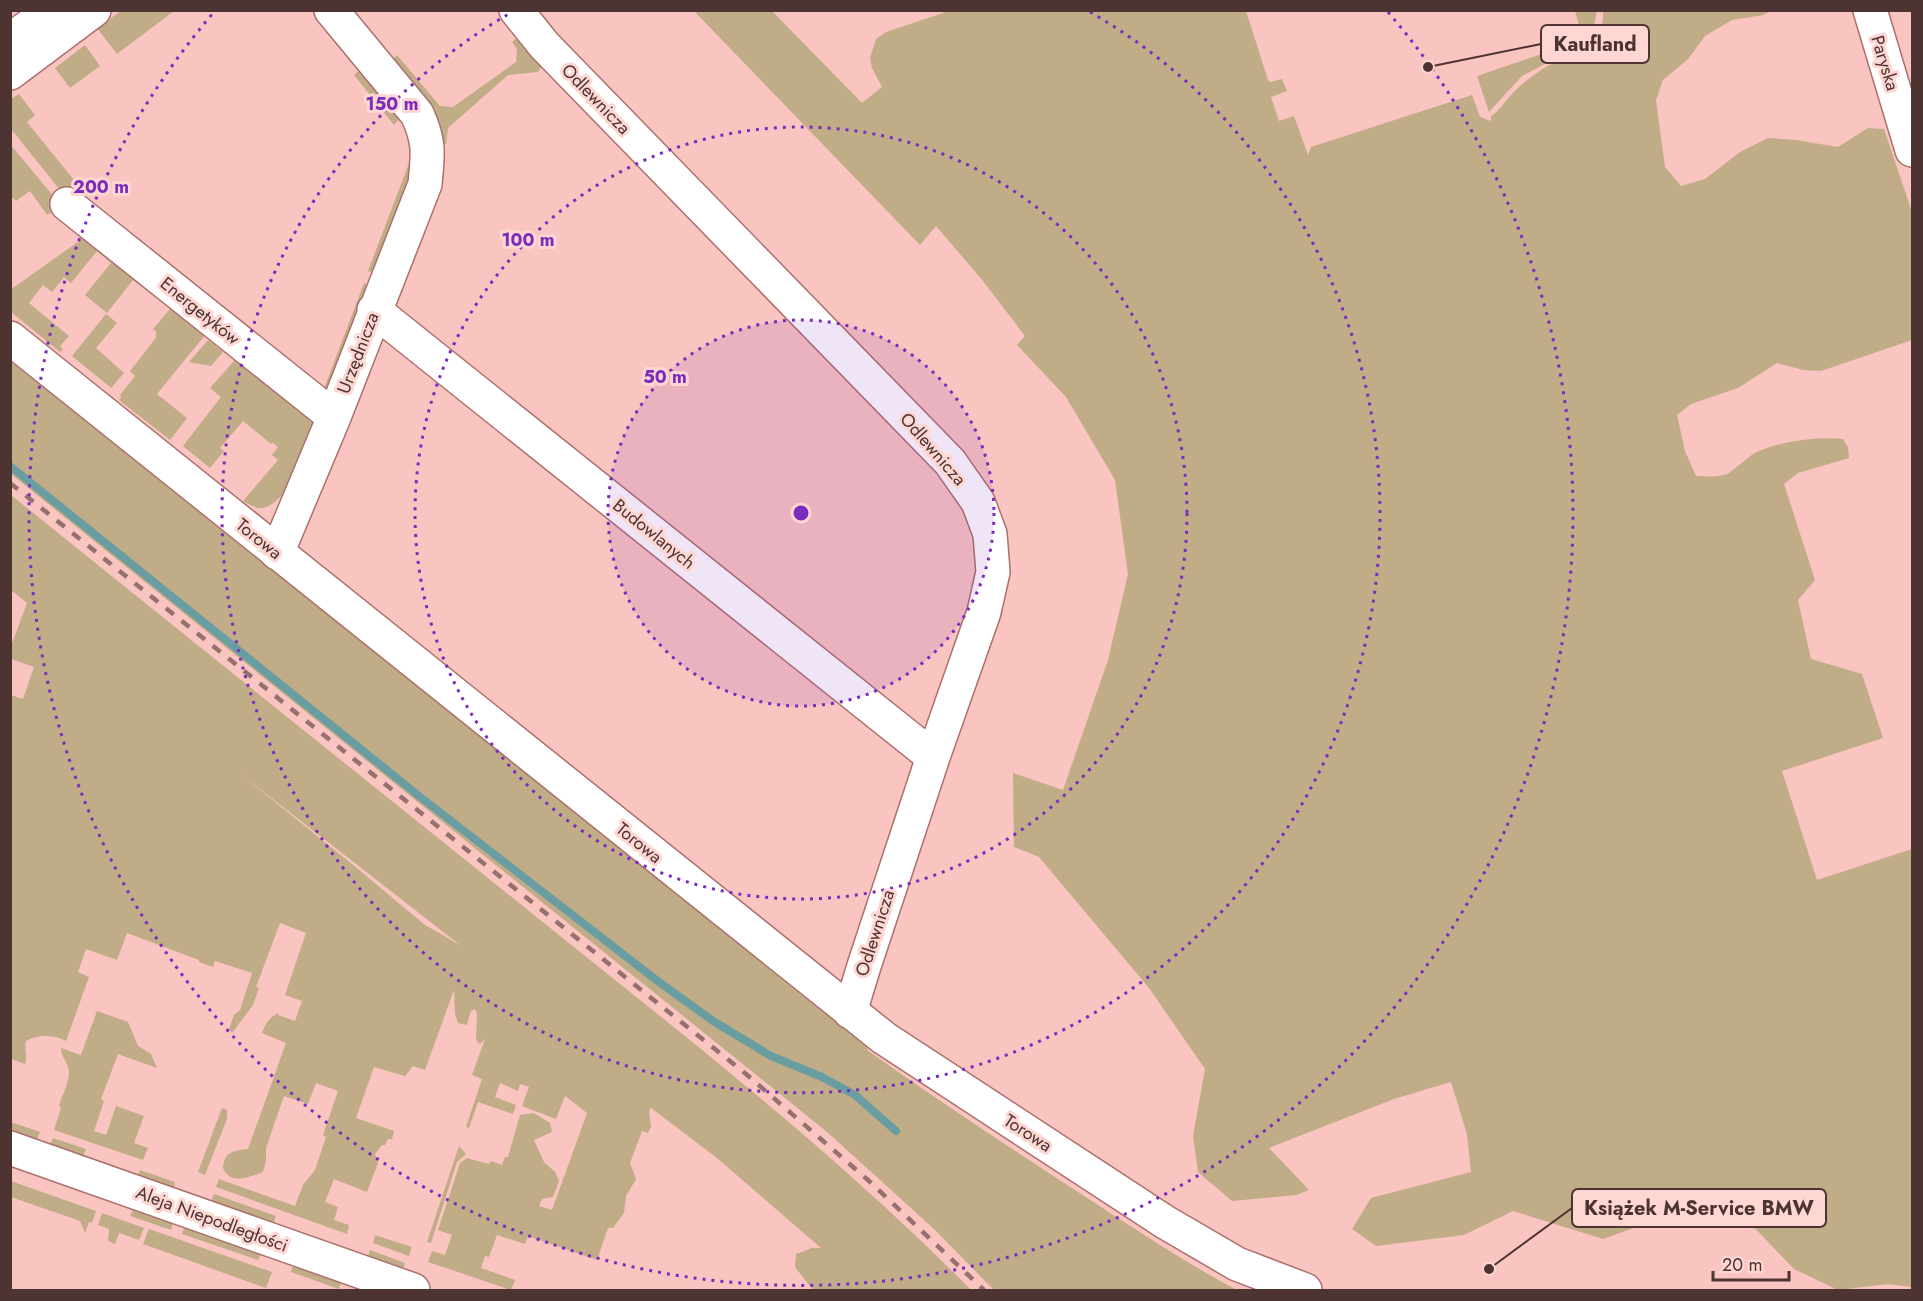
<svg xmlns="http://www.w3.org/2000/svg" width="1923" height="1301" viewBox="0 0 1923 1301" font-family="Jost,sans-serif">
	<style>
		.green { fill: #c0ac86; fill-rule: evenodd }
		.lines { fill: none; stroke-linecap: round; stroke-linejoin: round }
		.stream { stroke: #6a9da2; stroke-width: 8 }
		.minor-casing { stroke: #ac706c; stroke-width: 36 }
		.minor { stroke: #fff; stroke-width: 33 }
		.rail { stroke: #95706d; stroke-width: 4.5; stroke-dasharray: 10 10; stroke-linecap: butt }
		.ring { fill: none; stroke: #7b2cbf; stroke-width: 3; stroke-dasharray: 3 6 }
		.labels { text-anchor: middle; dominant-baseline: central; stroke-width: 6; stroke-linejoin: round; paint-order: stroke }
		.street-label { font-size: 18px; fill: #4d3331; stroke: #fed6d2 }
		.centre { fill: #7b2cbf; stroke: #fed6d2; stroke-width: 3 }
		.ring-label { font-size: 18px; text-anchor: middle; font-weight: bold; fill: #7b2cbf; stroke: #fed6d2; stroke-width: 6; stroke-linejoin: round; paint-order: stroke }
		.leader { fill: none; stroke: #4d3331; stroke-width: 2 }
		.callout-dot { fill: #4d3331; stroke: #fed6d2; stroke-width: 2 }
		.callout { fill: #fed6d2; stroke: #4d3331; stroke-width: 2 }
		.callout-label { font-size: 20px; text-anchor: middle; font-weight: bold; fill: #4d3331 }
	</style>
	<rect width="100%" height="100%" fill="#fac5c0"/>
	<path class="green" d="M121 11H174L117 54 97 28Z
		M694 11H772L862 103 882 87 872 68 870 58 876 39 886 32 949 11H1246L1268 80 1270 82 1282 79 1287 91 1271 97 1279 121 1294 116 1308 155 1311 147 1472 95 1480 117 1491 121V116C1499 111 1503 104 1510 96 1520 85 1533 75 1546 67 1560 59 1581 58 1593 46 1600 38 1604 21 1603 11H1772L1763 15 1732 20 1705 36 1688 59 1663 80 1656 100 1665 167 1681 186 1705 179 1740 152 1768 138 1796 140 1838 147 1868 128 1884 129 1912 212V340L1821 371 1803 370 1777 363 1738 388 1691 404 1677 415 1685 451 1696 476C1707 476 1720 478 1729 473 1738 467 1746 458 1755 453 1780 441 1816 436 1843 439L1848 447 1849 458 1798 473 1784 484 1815 580 1798 600 1811 659 1862 674 1883 738 1782 771 1817 880 1912 849V1287L1888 1284 1838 1290 1794 1269 1747 1220 1706 1202 1603 1239 1513 1211 1464 1235 1376 1246 1352 1229 1371 1198 1471 1172 1467 1134 1451 1082 1394 1099 1269 1148 1309 1190 1296 1195 1232 1201 1198 1172 1193 1136 1205 1069 1149 988 1039 857 1014 847 1013 773 1063 790 1108 660 1128 574 1115 480 1066 397 1017 345 1025 336 983 281 936 226 920 245Z
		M1575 11H1597L1593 31 1586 42 1522 76 1489 112 1477 76 1583 40Z
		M519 36 544 63 538 72 508 75 448 128 446 144 442 143 389 63 397 55 440 106 453 107 516 62 517 49 512 42Z
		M85 45 100 66 70 88 55 68Z
		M362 68 403 115 394 125 354 75Z
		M19 94 35 115 27 122 82 190 69 201 11 129 10 100Z
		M415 138 419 164 377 275 368 271 414 150 407 141Z
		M10 144 64 209H57L47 215 30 191 16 201 13 198 11 200Z
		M74 229 156 287 151 294 133 280 107 313 85 295 111 263 97 251 71 283 64 277 52 292 43 285 29 303 69 336 60 346 63 349 60 352 11 312 10 290 82 239Z
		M364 283 372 287 332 387 325 391 319 387 325 386Z
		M176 302 210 329 157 394 187 418 170 440 119 400 121 397 120 395 135 376 130 371 156 338V331L153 329Z
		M106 314 117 323 96 348 124 373 111 388 72 356Z
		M208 340 223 352 211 366 189 362Z
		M10 353 870 1044 867 1050C936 1099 1007 1146 1078 1192 1131 1226 1182 1261 1237 1290H994L934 1229 827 1132 11 474Z
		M241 353 319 415 287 501 281 496C267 510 261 512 243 501L278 460 272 455 278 447 272 442 271 444 243 421 220 448 224 451 210 468 183 446 221 397 210 388Z
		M11 495C188 638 366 780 544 923 690 1040 840 1157 971 1290H813L795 1267 796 1254 812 1248H821L717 1158 651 1108 649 1111 651 1127 648 1133 642 1131 630 1163 636 1179 626 1196 624 1213 613 1228H608L597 1260 528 1236 525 1244 497 1235 489 1257 485 1256 481 1268 515 1280 511 1290 428 1262 432 1251 445 1255 452 1235 438 1230 460 1163 467 1158 489 1164 491 1161 502 1165 505 1157H508L520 1115 534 1113 550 1123 552 1132 534 1140 544 1162 555 1172 559 1181 553 1197 542 1199 539 1206 552 1210 587 1113 565 1096 556 1119 522 1106 529 1087 520 1084 518 1091 500 1083 495 1097 516 1105 513 1114 478 1102 469 1128 466 1127 482 1079 472 1075 485 1039 480 1044 476 1040 477 1013 475 1009 471 1011 467 1024 466 1025 458 1023 455 1014 454 990 425 1070 413 1066 405 1076 374 1067 356 1118 394 1131 392 1139H388L385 1145H382L375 1154 378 1163 367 1192 334 1179 325 1202 338 1207 334 1220 349 1225 347 1234 216 1187 219 1179 295 1206 303 1185 315 1170 326 1137 323 1135 338 1091 316 1083 308 1104 284 1096 266 1148V1161L263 1172C249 1177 231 1186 223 1168 224 1152 234 1150 248 1149L286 1043 262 1033C266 1023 269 1017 279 1013L278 1015 295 1021 302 1001 285 995 306 933 280 923 256 987 259 988 253 1005 232 1033 229 1029 234 1015 240 1010 252 973 215 961 213 967 199 962V960L127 933 117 960 86 949 78 972 89 977 66 1041C54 1035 38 1034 26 1041 24 1049 28 1057 25 1064L11 1059V695L23 699 34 667 11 659V646L27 603 11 590ZM238 772 460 945 425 925 352 864Z
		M97 1011 128 1022 138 1046 151 1054 157 1068 118 1054 101 1099 104 1101 94 1131 106 1135 116 1106 144 1116 134 1143 148 1148 143 1160 54 1130 61 1108 59 1106C62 1095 72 1078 68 1067 66 1060 61 1056 61 1048L81 1055Z
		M222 1108 227 1110V1119L205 1175 198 1172Z
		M11 1122 40 1132 37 1139 11 1130Z
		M53 1138 86 1149 83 1156 50 1144Z
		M459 1146 466 1154 457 1162 431 1243 427 1242Z
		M140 1170 175 1182 174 1188 138 1176Z
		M11 1181 96 1211 92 1223 89 1222 85 1233 80 1221 11 1197Z
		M214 1194 276 1216 273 1224 211 1201Z
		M133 1209 173 1223 171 1230 130 1216Z
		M102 1213 144 1228 139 1240 119 1233 115 1244 108 1241 109 1229 98 1225Z
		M184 1228 261 1253 258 1260 182 1234Z
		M149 1229 272 1272 266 1288 143 1244Z
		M375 1235 412 1247 409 1256 373 1243Z
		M370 1250 405 1263 403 1270 368 1257Z
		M293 1266 341 1282 339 1289 291 1272Z"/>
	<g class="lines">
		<path class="stream" d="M10 466 419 796 655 979 713 1021 771 1056 822 1077 855 1095 896 1131"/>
		<defs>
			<path id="minor" d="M516 10 544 45 950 462 978 502 990 534 993 572 984 612 933 757 864 966 850 1012
				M1870 10 1912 150
				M10 40 52 10
				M10 73 94 10
				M67 204 334 417
				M374 310 933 757
				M10 338 884 1038 1165 1222 1237 1264 1305 1290
				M277 553 334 417 425 184C428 154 430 142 417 114L331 10
				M10 1148 413 1290"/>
		</defs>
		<use href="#minor" class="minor-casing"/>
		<use href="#minor" class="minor"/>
		<path class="rail" d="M10 483 746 1074 868 1180 984 1290"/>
	</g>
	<circle cx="801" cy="513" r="193" fill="#7b2cbf" fill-opacity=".12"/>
	<g class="ring">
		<circle cx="801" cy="513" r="193"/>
		<circle cx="801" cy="513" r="386"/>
		<path d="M1090 12A579 579 0 1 1 512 12"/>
		<path d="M1388 12A772 772 0 1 1 214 12"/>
	</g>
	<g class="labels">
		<g class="street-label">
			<text transform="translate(1885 63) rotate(73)">Paryska</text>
			<text transform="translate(596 99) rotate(46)">Odlewnicza</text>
			<text transform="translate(200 311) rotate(39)">Energetyków</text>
			<text transform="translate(358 353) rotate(-69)">Urzędnicza</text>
			<text transform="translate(933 449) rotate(49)">Odlewnicza</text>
			<text transform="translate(654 534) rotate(39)">Budowlanych</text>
			<text transform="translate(259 539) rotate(39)">Torowa</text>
			<text transform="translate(639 843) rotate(39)">Torowa</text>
			<text transform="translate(875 933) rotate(-72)">Odlewnicza</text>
			<text transform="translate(1028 1133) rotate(33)">Torowa</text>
			<text transform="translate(212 1219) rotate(20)">Aleja Niepodległości</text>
		</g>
	</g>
	<circle cx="801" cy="513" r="9" class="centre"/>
	<g class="ring-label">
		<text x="392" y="110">150 m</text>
		<text x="101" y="193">200 m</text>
		<text x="528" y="246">100 m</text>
		<text x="665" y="383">50 m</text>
	</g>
	<path class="leader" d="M1428 67L1541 44M1489 1269L1572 1208"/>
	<g class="callout-dot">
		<circle cx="1428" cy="67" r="6"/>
		<circle cx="1489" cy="1269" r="6"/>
	</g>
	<g class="callout">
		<rect x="1541" y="25" width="108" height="38" rx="6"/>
		<rect x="1572" y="1189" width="254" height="38" rx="6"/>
	</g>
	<g class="callout-label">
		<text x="1595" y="51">Kaufland</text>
		<text x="1699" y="1215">Książek M-Service BMW</text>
	</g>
	<rect width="1923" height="1301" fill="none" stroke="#4d3331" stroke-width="24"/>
	<path d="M1713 1271v9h76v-9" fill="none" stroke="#4d3331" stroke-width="3"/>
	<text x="1722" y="1271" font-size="18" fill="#4d3331" stroke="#fed6d2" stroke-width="4.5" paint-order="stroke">20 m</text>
</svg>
